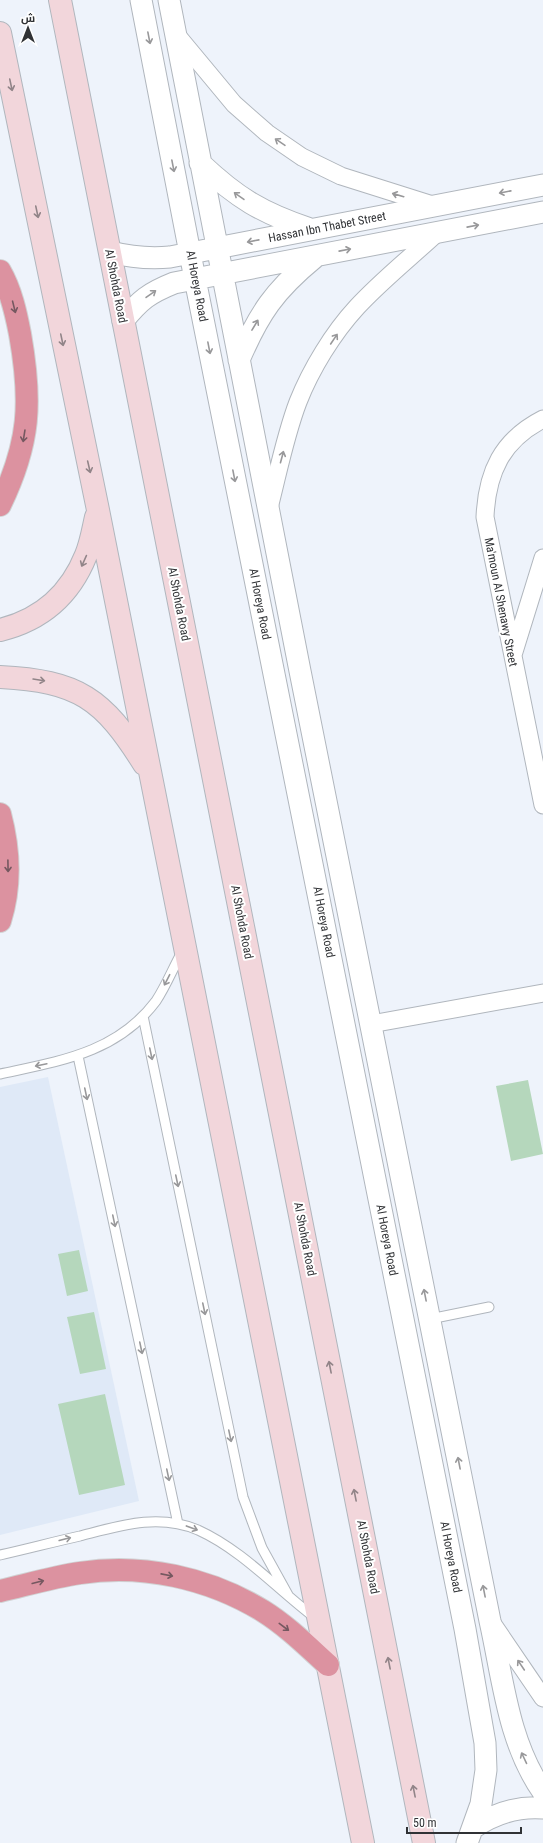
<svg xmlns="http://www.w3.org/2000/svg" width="543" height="1843" viewBox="0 0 543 1843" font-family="'Roboto Condensed',Cairo,sans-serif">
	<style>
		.built { fill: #dfe9f7 }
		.green { fill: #b5d7bc }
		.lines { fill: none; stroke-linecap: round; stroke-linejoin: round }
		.service-casing { stroke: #b0b6bd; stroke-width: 11 }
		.minor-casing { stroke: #b0b6bd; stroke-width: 19 }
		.tertiary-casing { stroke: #b0b6bd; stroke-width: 23 }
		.secondary-casing { stroke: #b0b6bd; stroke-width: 24 }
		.trunk-casing { stroke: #d1d2d3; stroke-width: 24 }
		.service { stroke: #fff; stroke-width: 9 }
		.minor { stroke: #fff; stroke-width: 17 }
		.tertiary { stroke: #fff; stroke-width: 21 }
		.secondary { stroke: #f2d6db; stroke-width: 22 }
		.trunk { stroke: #dc92a0; stroke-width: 22 }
		.oneway { stroke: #98989a }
		.oneway2 { stroke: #918488 }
		.oneway3 { stroke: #755860 }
		.labels { text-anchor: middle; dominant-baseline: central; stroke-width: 4; stroke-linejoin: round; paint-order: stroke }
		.street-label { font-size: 12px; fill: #303235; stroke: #fff }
	</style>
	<rect width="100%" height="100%" fill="#eef3fb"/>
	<path class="built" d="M48 1077 139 1501 0 1535V1087Z"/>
	<path class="green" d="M528 1080 543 1154 511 1161 496 1086Z
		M79 1250 88 1291 67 1296 58 1254Z
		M94 1312 106 1369 80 1374 67 1317Z
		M105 1394 125 1485 79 1495 58 1404Z"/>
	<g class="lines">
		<defs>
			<path id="service" d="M143 1016 243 1497 262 1548 288 1595
				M78 1056 178 1524
				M0 1074C60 1061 117 1053 156 1001 166 986 173 968 182 952
				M430 1319 489 1307
				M0 1555C27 1549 53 1542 80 1536 119 1526 158 1513 198 1530 242 1550 276 1588 314 1617"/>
			<path id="minor" d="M175 33 234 104 267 133 302 157 341 176 436 206
				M543 419C502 440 487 472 485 517L543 805
				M269 508C278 473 285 436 298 402 311 369 333 333 357 307 382 280 411 257 438 232
				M513 655 543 558
				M371 1024 543 993
				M492 1623 543 1698"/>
			<path id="tertiary" d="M141 0 195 279 465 1629 485 1743 486 1770 481 1804 467 1843
				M169 0 300 671 490 1621C503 1679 508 1742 543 1792
				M200 163C237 198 262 213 310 229
				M110 252C130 257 149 259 170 257L543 185
				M123 321C140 300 149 293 174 283L543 212
				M239 360C259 313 275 290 314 258
				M473 1828C495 1813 517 1806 543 1808"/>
			<path id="secondary" d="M60 0 424 1843
				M0 33 98 510 363 1843
				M0 630C41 620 70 595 86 555 91 543 93 530 96 517
				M0 677C78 681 103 698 144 764"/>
			<path id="trunk" d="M0 271C11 290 16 313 20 334 32 402 30 443 0 505
				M0 814C9 848 11 886 0 921
				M0 1591C26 1585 53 1577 80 1573 142 1563 209 1578 263 1611 287 1626 307 1646 328 1665"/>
		</defs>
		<use href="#service" class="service-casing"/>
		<use href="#minor" class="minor-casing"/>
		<use href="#tertiary" class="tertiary-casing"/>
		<use href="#secondary" class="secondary-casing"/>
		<use href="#trunk" class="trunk-casing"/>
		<use href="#service" class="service"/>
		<use href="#minor" class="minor"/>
		<use href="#tertiary" class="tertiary"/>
		<use href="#secondary" class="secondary"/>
		<use href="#trunk" class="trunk"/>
	</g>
	<defs><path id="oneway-shaft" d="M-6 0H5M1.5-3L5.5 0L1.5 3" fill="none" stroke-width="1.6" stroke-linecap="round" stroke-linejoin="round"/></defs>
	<g class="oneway">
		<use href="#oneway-shaft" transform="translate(149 38) rotate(79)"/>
		<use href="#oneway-shaft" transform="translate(280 142) rotate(-146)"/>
		<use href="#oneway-shaft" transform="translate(173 166) rotate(79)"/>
		<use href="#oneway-shaft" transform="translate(505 192) rotate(169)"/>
		<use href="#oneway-shaft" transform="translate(398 195) rotate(-164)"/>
		<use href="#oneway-shaft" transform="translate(239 196) rotate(-145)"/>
		<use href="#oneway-shaft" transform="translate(473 226) rotate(-11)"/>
		<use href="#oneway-shaft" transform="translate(253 241) rotate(169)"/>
		<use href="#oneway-shaft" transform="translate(345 250) rotate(-11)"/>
		<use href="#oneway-shaft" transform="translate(151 294) rotate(-35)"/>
		<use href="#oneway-shaft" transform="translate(255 325) rotate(-59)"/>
		<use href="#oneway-shaft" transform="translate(334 339) rotate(-56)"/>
		<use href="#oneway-shaft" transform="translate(209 348) rotate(79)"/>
		<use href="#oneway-shaft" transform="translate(282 457) rotate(-75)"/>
		<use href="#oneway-shaft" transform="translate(234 476) rotate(79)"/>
		<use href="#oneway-shaft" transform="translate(167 980) rotate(117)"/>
		<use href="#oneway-shaft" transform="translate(151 1054) rotate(78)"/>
		<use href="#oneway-shaft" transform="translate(41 1065) rotate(168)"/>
		<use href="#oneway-shaft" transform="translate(86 1094) rotate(78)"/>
		<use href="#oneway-shaft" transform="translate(177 1181) rotate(78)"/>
		<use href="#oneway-shaft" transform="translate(114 1221) rotate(78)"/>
		<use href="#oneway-shaft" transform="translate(425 1295) rotate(-101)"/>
		<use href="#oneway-shaft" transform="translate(204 1309) rotate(78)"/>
		<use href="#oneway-shaft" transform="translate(141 1348) rotate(78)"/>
		<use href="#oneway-shaft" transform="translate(230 1436) rotate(78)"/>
		<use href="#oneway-shaft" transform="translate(459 1463) rotate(-101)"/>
		<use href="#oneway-shaft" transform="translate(168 1475) rotate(78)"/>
		<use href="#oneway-shaft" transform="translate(192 1528) rotate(20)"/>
		<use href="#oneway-shaft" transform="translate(65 1539) rotate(-14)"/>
		<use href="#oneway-shaft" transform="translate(484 1591) rotate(-101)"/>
		<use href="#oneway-shaft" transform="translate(521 1665) rotate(-124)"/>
		<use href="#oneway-shaft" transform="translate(524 1758) rotate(-115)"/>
	</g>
	<g class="oneway2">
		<use href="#oneway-shaft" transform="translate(11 85) rotate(78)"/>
		<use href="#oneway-shaft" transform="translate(37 212) rotate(78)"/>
		<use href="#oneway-shaft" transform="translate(62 340) rotate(78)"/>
		<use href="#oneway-shaft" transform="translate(89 467) rotate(77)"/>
		<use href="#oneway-shaft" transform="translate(84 561) rotate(114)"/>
		<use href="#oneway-shaft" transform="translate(39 680) rotate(9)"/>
		<use href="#oneway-shaft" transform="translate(330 1367) rotate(-101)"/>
		<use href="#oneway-shaft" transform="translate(355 1495) rotate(-101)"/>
		<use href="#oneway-shaft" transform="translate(389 1663) rotate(-101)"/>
		<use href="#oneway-shaft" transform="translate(414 1791) rotate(-101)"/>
	</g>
	<g class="oneway3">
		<use href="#oneway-shaft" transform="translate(14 307) rotate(76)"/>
		<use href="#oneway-shaft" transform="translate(24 436) rotate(99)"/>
		<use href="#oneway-shaft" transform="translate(8 866) rotate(89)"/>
		<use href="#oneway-shaft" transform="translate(167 1575) rotate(11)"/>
		<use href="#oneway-shaft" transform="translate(38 1582) rotate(-14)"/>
		<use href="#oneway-shaft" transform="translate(284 1627) rotate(37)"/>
	</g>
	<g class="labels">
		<g class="street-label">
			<text transform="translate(327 227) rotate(-11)">Hassan Ibn Thabet Street</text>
			<text transform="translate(116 286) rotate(79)">Al Shohda Road</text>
			<text transform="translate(197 286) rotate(79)">Al Horeya Road</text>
			<text transform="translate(501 602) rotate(79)">Ma'moun Al Shenawy Street</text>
			<text transform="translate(179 604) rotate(79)">Al Shohda Road</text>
			<text transform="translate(260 604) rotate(79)">Al Horeya Road</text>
			<text transform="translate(242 922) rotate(79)">Al Shohda Road</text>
			<text transform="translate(324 922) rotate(79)">Al Horeya Road</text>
			<text transform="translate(305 1239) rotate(79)">Al Shohda Road</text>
			<text transform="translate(387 1240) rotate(79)">Al Horeya Road</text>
			<text transform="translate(368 1557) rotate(79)">Al Shohda Road</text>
			<text transform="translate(451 1557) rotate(79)">Al Horeya Road</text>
		</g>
	</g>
	<g transform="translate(28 28)" stroke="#ffffff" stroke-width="3" paint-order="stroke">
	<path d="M0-3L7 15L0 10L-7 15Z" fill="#303235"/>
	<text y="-6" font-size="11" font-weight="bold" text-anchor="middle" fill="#303235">ش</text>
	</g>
	<path d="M407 1827v6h114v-6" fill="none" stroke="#303235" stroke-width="2"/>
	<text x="413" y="1827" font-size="12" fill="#303235" stroke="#ffffff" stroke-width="3" paint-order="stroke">50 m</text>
</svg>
